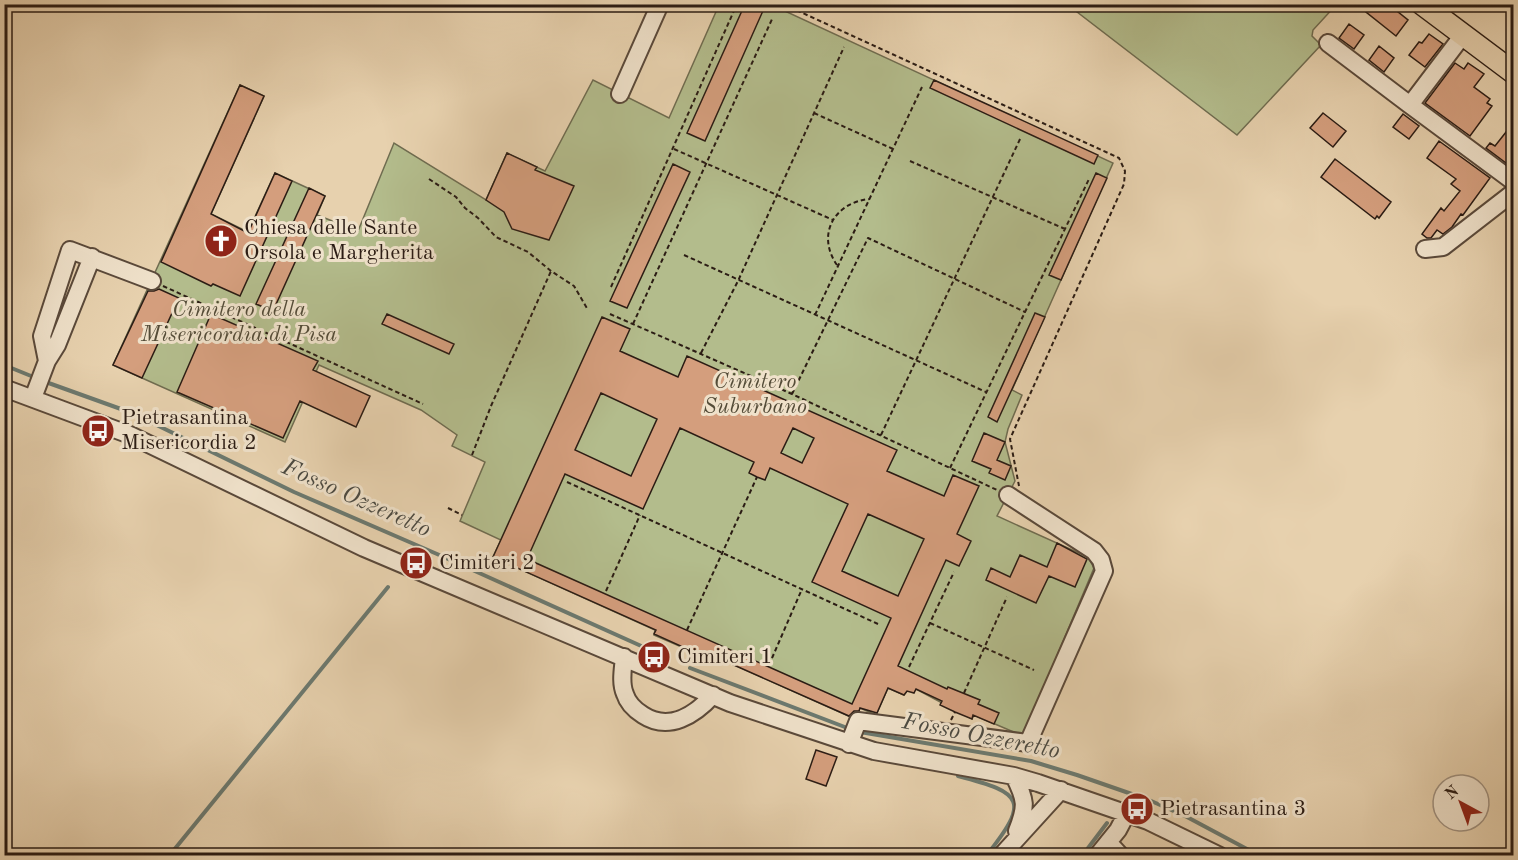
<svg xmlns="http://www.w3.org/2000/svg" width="1518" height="860" viewBox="0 0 1518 860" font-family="'Old Standard TT',serif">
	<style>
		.green { fill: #b3bc8c; stroke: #6f6c50; stroke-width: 1.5 }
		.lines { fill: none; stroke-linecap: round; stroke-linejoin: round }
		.stream { stroke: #6c796f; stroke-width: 4 }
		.building { fill: #d49e7d; stroke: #2b1c14; stroke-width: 1.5; fill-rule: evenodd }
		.minor-casing { stroke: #5a493a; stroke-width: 20 }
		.major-casing { stroke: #2b1c14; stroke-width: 24 }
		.path { stroke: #2b1c14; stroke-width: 2; stroke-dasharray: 4.5 3; stroke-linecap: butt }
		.minor { stroke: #efe1ca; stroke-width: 16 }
		.major { stroke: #e7d1ae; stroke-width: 21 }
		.labels { text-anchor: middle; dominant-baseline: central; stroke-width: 6; stroke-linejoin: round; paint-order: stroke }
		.poi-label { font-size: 22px; fill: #2b1c14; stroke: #efe1ca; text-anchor: start }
		.park-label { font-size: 22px; font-style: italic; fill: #544c38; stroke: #efe1ca }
		.water-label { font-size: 24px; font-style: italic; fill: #4b4a42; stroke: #efe1ca }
	</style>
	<rect width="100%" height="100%" fill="#e7d1ae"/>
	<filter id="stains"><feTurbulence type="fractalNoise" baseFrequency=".00333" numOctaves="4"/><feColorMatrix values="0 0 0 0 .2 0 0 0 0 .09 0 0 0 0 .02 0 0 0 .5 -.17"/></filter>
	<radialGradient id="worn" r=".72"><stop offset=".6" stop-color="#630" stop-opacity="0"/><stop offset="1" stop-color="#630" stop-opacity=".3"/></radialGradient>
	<path class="green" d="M719 5H772L1113 163 1012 390 1022 395 1008 429 1005 442 1015 481 997 516 1088 557 1094 568 1023 736 974 715 972 719 916 689 907 691 904 695 888 688 876 715 860 708 855 719 710 654 707 658 654 635 655 630 493 557 501 540 460 521 485 462 452 446 457 435 421 410 319 365 285 442 113 365 240 85 264 96 211 214 248 232 275 173 325 196 317 215 358 231 394 143 486 200 507 153 545 171 593 80 669 118Z
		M1068 5H1336L1313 30 1312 36 1321 45 1237 135Z"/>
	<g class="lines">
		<path class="stream" d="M4 365 36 378
			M43 381 132 413 294 492 437 554 659 654
			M690 668 850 729
			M860 732 1031 761 1077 775 1149 800 1187 817 1260 856
			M958 776C1024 793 1030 801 986 856
			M169 856 388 587
			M1082 856 1107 823"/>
	</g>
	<path class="building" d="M745 4H766L705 141 687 133Z
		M1372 4H1388L1408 20 1396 36 1366 12Z
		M1349 24 1364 35 1354 49 1339 38Z
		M1429 34 1443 44 1425 67 1409 55 1419 42 1422 43Z
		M1379 46 1394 58 1384 72 1369 60Z
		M1455 63 1464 69 1468 63 1484 74 1474 87 1490 99 1487 103 1492 106 1470 136 1425 103Z
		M934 80 1098 155 1094 164 930 88Z
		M240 85 264 96 211 214 248 233 275 173 292 181 240 296 213 284 211 286 161 262Z
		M1323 113 1346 131 1333 147 1310 128Z
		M1403 114 1419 126 1409 139 1393 127Z
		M1514 122V161L1510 166 1486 148 1490 143 1495 146Z
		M1439 141 1490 178 1463 215 1461 214 1452 227 1443 234 1437 230 1431 238H1427L1422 234 1441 208 1444 211 1460 191 1451 184 1456 179 1427 158Z
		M507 153 537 167 535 170 574 186 549 240 512 229 504 212 486 200Z
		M1335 159 1391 202 1379 218 1377 216 1375 219 1321 177Z
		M673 164 690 172 627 308 610 301Z
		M1096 173 1107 178 1061 280 1049 275Z
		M309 188 325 196 273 311 256 304Z
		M159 289 179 298 142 378 113 365 148 291H154Z
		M1035 313 1045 317 997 422 988 417Z
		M211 314 318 361 313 370 370 396 356 427 300 401 283 438 177 392Z
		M387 314 454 344 449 354 382 324Z
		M602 317 630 329 620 351 678 377 687 356 897 450 887 471 944 496 953 475 979 486 957 534 971 541 959 566 946 560 898 666 947 689 948 687 980 700 978 704 999 713 994 724 973 715 972 719 955 712 940 705 942 701 916 689 914 693 907 691 904 695 888 688 877 713 860 708 859 711H854L849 716 709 654 707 658 654 634 656 630 493 557ZM601 393 657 419 631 476 575 450ZM680 428 754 462 749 473 757 477 765 480 770 468 848 504 812 582 891 618 852 704 527 559 565 474 643 509ZM793 428 814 438 802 463 781 453ZM868 514 924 539 898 596 842 571Z
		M984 433 1005 442 997 460 1011 466 1005 480 989 473 991 469 972 461Z
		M1057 543 1087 559 1075 587 1049 576 1036 603 986 580 991 568 1010 577 1020 555 1047 567Z
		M816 750 837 757 826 786 806 779Z"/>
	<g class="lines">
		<defs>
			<path id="minor" d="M1463 35 1410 105 1514 182
				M1328 43 1410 105
				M620 94 660 4
				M1425 249 1443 247 1514 192
				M47 361 42 336 70 250 152 281
				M4 388 130 435 364 548 730 703 874 751 1014 776 1038 783 1148 821 1220 856
				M33 398 47 361 57 345 92 257
				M624 657C623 669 620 683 625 694 628 704 635 710 643 715 669 732 695 715 713 695
				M849 744 858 721 1028 743 1104 571 1101 560 1094 551 1008 495
				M1014 776C1026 800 1027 806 1017 831
				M1108 842 1121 856
				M1001 856 1061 790
				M1097 856 1118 830 1127 813"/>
			<path id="major" d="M1422 4 1514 73"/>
		</defs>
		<use href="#minor" class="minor-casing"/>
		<use href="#major" class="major-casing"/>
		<path class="path" d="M783 4 1119 158 1125 171 1124 184 1010 439 1019 486
			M814 113 893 149
			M674 149 833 220
			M910 161 1065 229
			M429 179 456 197 465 208 478 218 496 237 528 252 551 271 574 286 588 310
			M684 255 986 392
			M837 265C816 235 834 202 870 199
			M163 286 423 404
			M611 287 737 4
			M610 314 792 394 997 490
			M815 315 922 87
			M633 324 773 17
			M701 353 738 281 844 47
			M792 394 868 238 1025 312
			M881 435 1021 137
			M472 455 491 406 551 271
			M950 468 1089 179
			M567 482 878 624
			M448 508 462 515
			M606 591 640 515
			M930 623 1034 670
			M687 630 757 477
			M769 665 802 589
			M909 667 954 572
			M964 693 1007 597
			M951 720 955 712"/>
		<use href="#minor" class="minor"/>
		<use href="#major" class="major"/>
	</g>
	<defs>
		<symbol id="church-disc" viewBox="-11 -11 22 22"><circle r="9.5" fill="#8f2418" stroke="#efe1ca"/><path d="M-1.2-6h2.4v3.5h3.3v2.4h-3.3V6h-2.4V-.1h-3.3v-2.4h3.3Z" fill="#fff"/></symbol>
		<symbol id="bus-disc" viewBox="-11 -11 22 22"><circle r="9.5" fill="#8f2418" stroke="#efe1ca"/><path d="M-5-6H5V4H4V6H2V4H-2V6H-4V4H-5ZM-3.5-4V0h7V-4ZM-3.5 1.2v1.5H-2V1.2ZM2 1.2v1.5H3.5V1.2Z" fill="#fff"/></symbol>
	</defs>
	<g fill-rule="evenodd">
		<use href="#church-disc" x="202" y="222" width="38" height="38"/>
		<use href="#bus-disc" x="79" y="412" width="38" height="38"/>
		<use href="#bus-disc" x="397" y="544" width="38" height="38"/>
		<use href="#bus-disc" x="635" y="638" width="38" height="38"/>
		<use href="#bus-disc" x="1118" y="790" width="38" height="38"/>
	</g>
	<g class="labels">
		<g class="poi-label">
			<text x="244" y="228">Chiesa delle Sante<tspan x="244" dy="25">Orsola e Margherita</tspan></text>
			<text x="121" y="418">Pietrasantina<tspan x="121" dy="25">Misericordia 2</tspan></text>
			<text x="439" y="563">Cimiteri 2</text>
			<text x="677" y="657">Cimiteri 1</text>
			<text x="1160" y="809">Pietrasantina 3</text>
		</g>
		<g class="park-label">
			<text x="239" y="310">Cimitero della<tspan x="239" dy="25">Misericordia di Pisa</tspan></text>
			<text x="755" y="382">Cimitero<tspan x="755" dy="25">Suburbano</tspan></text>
		</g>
		<g class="water-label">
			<text transform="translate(356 499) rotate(24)">Fosso Ozzeretto</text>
			<text transform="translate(981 737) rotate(11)">Fosso Ozzeretto</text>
		</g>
	</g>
	<rect width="1518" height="860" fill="none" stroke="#e7d1ae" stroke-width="24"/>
	<rect x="6" y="6" width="1506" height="848" fill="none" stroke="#2b1c14" stroke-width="3"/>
	<rect x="12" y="12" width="1494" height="836" fill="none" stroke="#2b1c14" stroke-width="1.5"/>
	<g transform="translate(1461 803) rotate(319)"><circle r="28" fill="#efe1ca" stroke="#a19281" stroke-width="1.5"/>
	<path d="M0-4.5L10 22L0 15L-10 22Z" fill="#8f2418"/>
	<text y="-9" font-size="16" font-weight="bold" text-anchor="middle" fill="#2b1c14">N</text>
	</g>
	<rect width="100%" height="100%" filter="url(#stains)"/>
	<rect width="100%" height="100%" fill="url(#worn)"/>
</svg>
